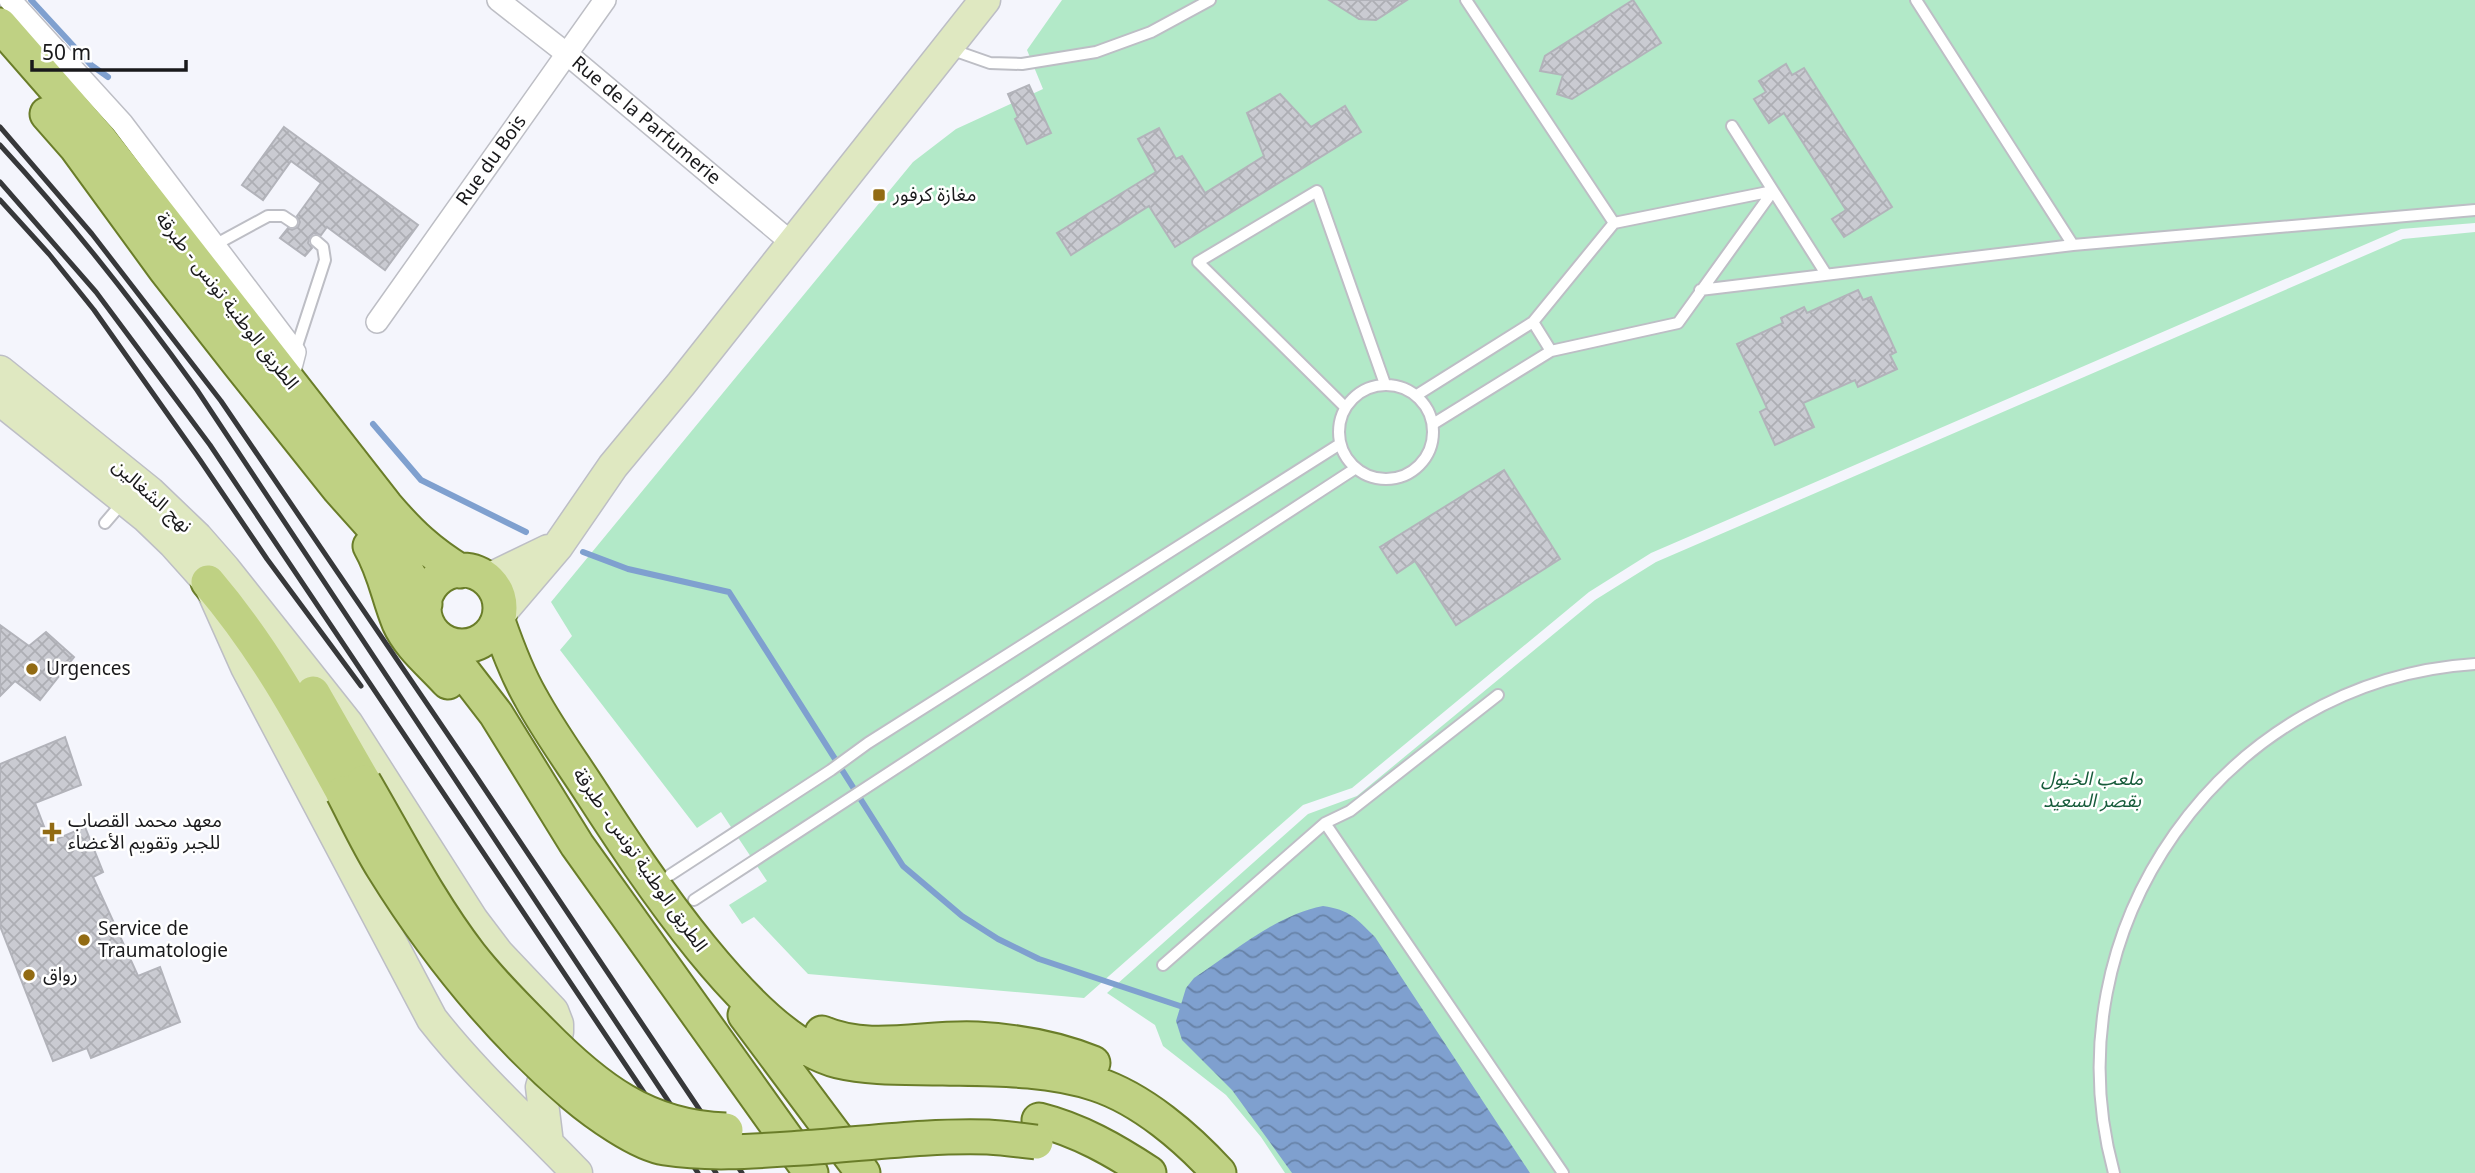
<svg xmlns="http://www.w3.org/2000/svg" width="2475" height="1173" viewBox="0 0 2475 1173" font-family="Georgia,'Noto Sans Arabic',serif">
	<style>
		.park { fill: #b2e9c8 }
		.water { fill: url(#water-waves) }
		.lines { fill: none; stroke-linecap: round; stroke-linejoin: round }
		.stream { stroke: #7fa0cf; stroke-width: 6 }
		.building { fill: url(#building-cross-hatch); stroke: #b2b3ba; stroke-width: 2 }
		.lane-casing { stroke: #bdbec5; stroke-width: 14 }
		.street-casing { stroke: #bdbec5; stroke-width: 24 }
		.secondary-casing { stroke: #bdbec5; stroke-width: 33 }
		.primary-casing { stroke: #6a7d29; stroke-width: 37 }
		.lane { stroke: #fff; stroke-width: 10 }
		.street { stroke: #fff; stroke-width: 21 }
		.secondary { stroke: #dfe8c1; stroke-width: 30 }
		.primary { stroke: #bfd183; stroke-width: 33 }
		.rail { stroke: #37383a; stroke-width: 5 }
		.primary-bridge-casing { stroke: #6a7d29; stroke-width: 37; stroke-linecap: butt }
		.primary-bridge { stroke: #bfd183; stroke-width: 33 }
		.poi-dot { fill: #926b13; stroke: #fff; stroke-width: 2.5 }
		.labels { text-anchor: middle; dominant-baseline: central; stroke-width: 5; stroke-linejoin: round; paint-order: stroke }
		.street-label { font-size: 19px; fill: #19191b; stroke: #fff }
		.poi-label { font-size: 19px; fill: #19191b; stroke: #fff; text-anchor: start }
		.park-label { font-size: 19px; font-style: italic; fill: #175c3b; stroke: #fff }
	</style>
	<defs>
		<pattern id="water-waves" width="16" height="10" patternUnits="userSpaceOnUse" patternTransform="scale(1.75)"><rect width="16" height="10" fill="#7fa0cf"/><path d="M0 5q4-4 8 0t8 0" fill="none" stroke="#6782a7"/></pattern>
		<pattern id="building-cross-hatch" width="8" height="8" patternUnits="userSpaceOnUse" patternTransform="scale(1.75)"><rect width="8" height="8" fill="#cacbd2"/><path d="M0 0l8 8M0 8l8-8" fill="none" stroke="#adaeb4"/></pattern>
	</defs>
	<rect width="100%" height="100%" fill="#f4f5fc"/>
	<path class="park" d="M1062 0H2475V223L2401 229 1651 553 1589 592 1352 788 1303 805 1084 998 808 974 754 917 742 924 729 905 767 881 721 812 697 828 560 650 572 636 551 602 913 162 956 129 1043 89 1027 50Z
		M2475 232V1173H1285L1261 1137 1226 1095 1163 1046 1155 1025 1107 993 1308 814 1357 796 1595 600 1656 562 2403 239Z"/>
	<path class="water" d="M1323 906C1350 910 1356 918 1375 937L1530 1173H1292L1232 1090 1182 1040 1176 1021 1186 988 1194 978C1235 951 1274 916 1323 906Z"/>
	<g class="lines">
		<path class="stream" d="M31 0 91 65 108 77
			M373 424 421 480 526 532
			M583 552 628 569 729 592 903 866 962 916 998 939 1039 959 1180 1006"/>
	</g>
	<path class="building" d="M1329 0H1407L1376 20 1359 19Z
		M1633 0 1661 43 1572 99 1557 94 1563 75 1540 71 1545 56Z
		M1786 64 1792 75 1804 68 1892 207 1844 237 1832 219 1846 210 1784 113 1769 123 1754 99 1766 92 1759 81Z
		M1029 85 1051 133 1027 144 1015 119 1018 117 1008 94Z
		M1280 94 1311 127 1345 106 1361 132 1175 247 1149 206 1071 255 1057 233 1156 172 1138 139 1159 128 1176 159 1182 156 1205 193 1264 156 1247 113Z
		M284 127 418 225 385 270 327 227 321 235 314 233 310 236 308 243 312 248 305 256 280 238 288 228 292 230 298 227 300 222 297 216 321 183 291 161 263 200 242 185Z
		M1858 290 1863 300 1871 297 1896 352 1890 355 1897 369 1858 387 1855 380 1803 403 1814 427 1775 445 1760 412 1767 408 1737 344 1783 323 1781 318 1804 307 1807 313Z
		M1504 470 1560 559 1456 625 1415 561 1397 573 1380 547Z
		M0 625 29 646 46 632 74 657 40 700 15 681 0 696Z
		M65 737 81 785 35 803 50 842 85 827 103 872 93 877 138 976 160 967 180 1022 91 1058 87 1048 53 1061 0 926V764Z"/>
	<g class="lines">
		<defs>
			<path id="lane" d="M1466 0 1614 223
				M1916 0 2073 245
				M950 49 990 63 1022 64 1096 52 1151 32 1210 0
				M1732 126 1826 274
				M211 247 268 216H283L292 222
				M1700 290 2073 245 2475 210
				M1533 322 1551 351
				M295 352 325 260 323 247 316 241
				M1339 432a47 47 0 1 1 94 0a47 47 0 1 1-94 0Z
				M1417 395 1533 322 1614 223 1773 191
				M1345 407 1198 262 1317 191 1385 384
				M1433 424 1551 351 1678 323 1773 191
				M105 523 123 502
				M1325 823 1563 1173
				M670 875 831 770 868 743 1340 444
				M694 900 1356 468
				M1163 965 1325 823 1350 811 1498 695
				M2114 1173C2047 930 2223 680 2475 664"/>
			<g id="street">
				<path d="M10 0 122 123 295 352 288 379"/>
				<path id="s1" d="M498 0 567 54 793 244"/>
				<path id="s2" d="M377 322 605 0"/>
			</g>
			<path id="secondary" d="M0 371 150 492 197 537 225 569 348 724 473 920 498 953 553 1011 558 1024V1032L541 1087 548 1143
				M0 400 146 517 173 543 208 582 246 667 432 1019C475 1074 528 1122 577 1173
				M486 580 548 550
				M500 614 558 546 613 466 681 384 985 0"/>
			<path id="primary" d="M0 25 98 137 386 506C410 534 429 552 460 571
				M47 114 76 147 165 269 241 366 339 489 382 537 405 568 425 604
				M370 546C385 572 388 596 399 623 409 646 431 663 448 682
				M424 608a38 38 0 1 1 76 0a38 38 0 1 1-76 0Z
				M208 582C265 649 301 716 343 793
				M498 621C507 647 517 674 531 698 549 731 571 761 591 792 639 866 751 1040 838 1061 872 1069 908 1067 943 1068 993 1069 1048 1068 1096 1084 1142 1099 1187 1138 1219 1173
				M435 635 496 714 577 845 811 1173
				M313 693 364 782
				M745 1015 863 1173
				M822 1033C871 1054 926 1036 977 1039 1015 1041 1058 1049 1093 1063
				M1039 1120C1079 1130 1114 1150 1149 1173"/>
		</defs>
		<use href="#lane" class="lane-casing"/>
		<use href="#street" class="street-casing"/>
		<use href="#secondary" class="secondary-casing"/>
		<use href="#primary" class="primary-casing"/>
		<use href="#lane" class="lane"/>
		<use href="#street" class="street"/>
		<use href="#secondary" class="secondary"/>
		<use href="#primary" class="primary"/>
		<path class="rail" d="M0 127 92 234 221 401 472 770 742 1173
			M0 145C71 222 136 305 197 390L716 1173
			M0 182 96 292 210 445 698 1173
			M0 200 49 254 94 310 200 460 267 559 361 686"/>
		<defs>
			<path id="primary-bridge" d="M364 782C398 840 429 902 470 955 492 983 517 1008 542 1033 595 1087 647 1128 726 1130
				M343 793C356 818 368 844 383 868 435 952 498 1030 574 1095 594 1112 638 1144 665 1148 709 1155 757 1151 802 1148 864 1144 926 1135 988 1137 1004 1138 1020 1140 1036 1142"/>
		</defs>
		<use href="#primary-bridge" class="primary-bridge-casing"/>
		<use href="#primary-bridge" class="primary-bridge"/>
	</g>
	<g class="poi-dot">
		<rect x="872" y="188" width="14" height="14" rx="3.5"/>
		<circle cx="32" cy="669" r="7"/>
		<path d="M48.5 821.5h7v7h7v7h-7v7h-7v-7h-7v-7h7z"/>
		<circle cx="84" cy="940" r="7"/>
		<circle cx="29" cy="975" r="7"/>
	</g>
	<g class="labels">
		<g class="street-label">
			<text stroke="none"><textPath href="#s1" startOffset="191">Rue de la Parfumerie</textPath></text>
			<text stroke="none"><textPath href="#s2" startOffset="198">Rue du Bois</textPath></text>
			<text transform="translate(227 301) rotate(52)">الطريق الوطنية تونس - طبرقة</text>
			<text transform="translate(152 496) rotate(42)">نهج الشغالين</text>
			<text transform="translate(640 860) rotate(55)">الطريق الوطنية تونس - طبرقة</text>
		</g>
		<g class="poi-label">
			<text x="893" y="195">مغازة كرفور</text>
			<text x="46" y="669">Urgences</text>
			<text x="68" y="821">معهد محمد القصاب<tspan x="68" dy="22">للجبر وتقويم الأعضاء</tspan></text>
			<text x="98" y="929">Service de<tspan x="98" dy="22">Traumatologie</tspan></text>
			<text x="43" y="975">رواق</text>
		</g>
		<g class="park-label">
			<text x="2092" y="779">ملعب الخيول<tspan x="2092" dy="22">بقصر السعيد</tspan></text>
		</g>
	</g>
	<path d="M32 60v10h154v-10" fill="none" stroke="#19191b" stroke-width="3.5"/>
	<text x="42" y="60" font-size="21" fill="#19191b" stroke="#ffffff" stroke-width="5" paint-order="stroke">50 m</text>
</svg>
